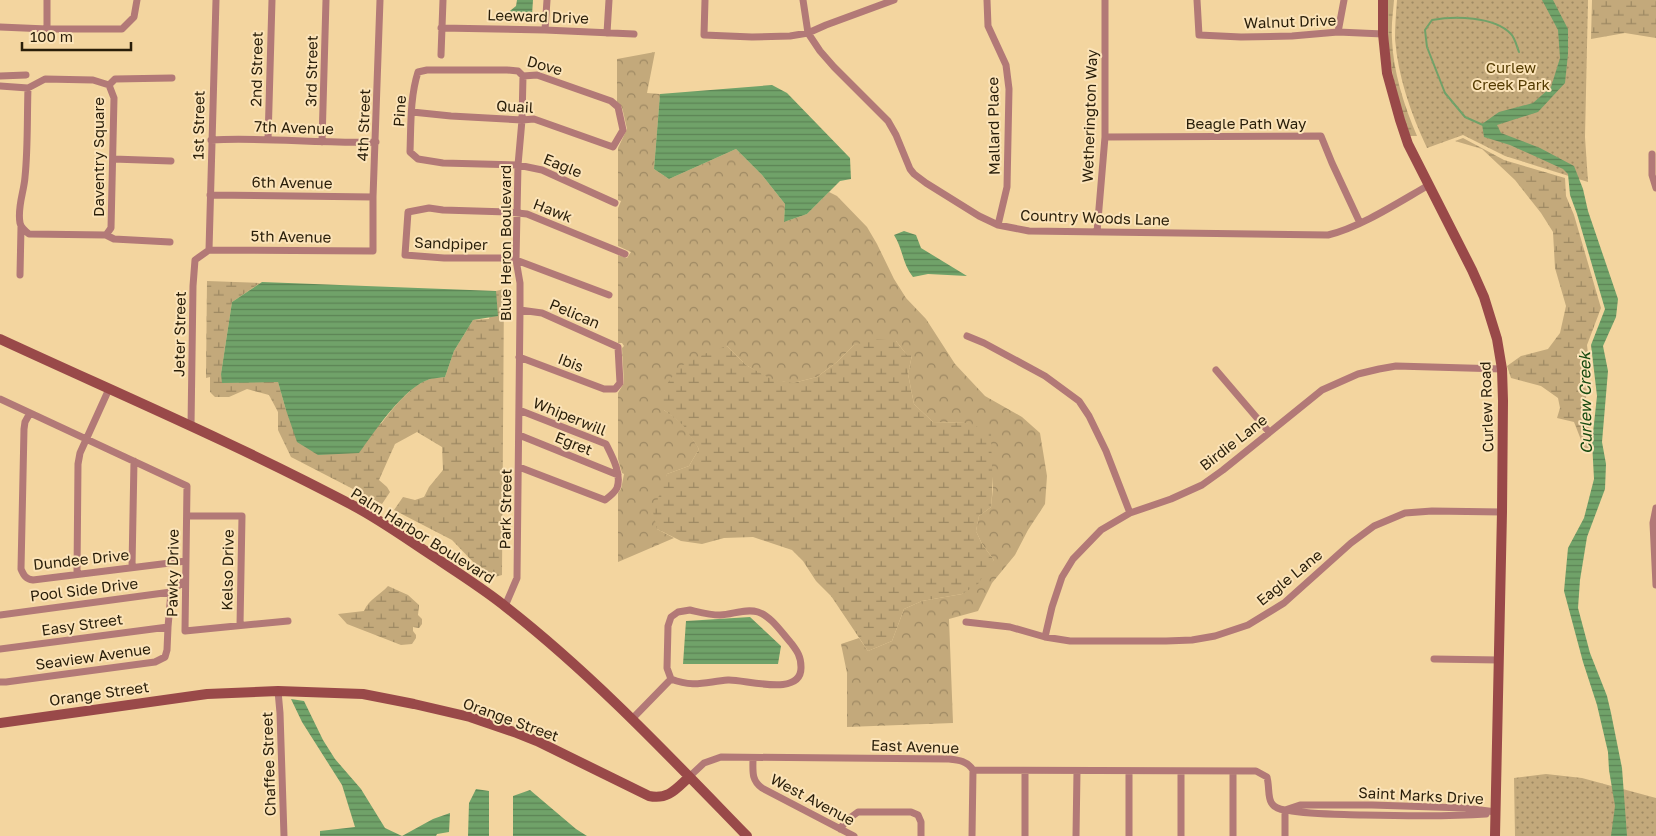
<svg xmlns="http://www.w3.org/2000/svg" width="1656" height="836" viewBox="0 0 1656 836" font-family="'Golos Text',sans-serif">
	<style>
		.grass { fill: url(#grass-dots) }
		.forest { fill: url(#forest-crowns) }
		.wetland { fill: url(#wetland-marsh) }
		.water { fill: url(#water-rules) }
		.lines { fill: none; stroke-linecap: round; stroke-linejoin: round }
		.stream { stroke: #70a269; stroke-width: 2 }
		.street { stroke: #b27977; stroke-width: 7 }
		.secondary { stroke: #994949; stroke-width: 10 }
		.labels { text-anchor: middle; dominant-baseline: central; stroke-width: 4; stroke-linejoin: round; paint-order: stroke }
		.street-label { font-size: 15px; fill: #291e09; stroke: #fbe3b8 }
		.park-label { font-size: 15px; fill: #543b00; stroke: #fbe3b8 }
		.water-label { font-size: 16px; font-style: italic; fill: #174b11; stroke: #fbe3b8 }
	</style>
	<defs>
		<pattern id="grass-dots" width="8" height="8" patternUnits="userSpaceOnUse" patternTransform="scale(1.25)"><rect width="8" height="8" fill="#c3a97b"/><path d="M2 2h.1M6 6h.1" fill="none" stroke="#9e8963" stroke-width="1.8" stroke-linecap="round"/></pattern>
		<pattern id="forest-crowns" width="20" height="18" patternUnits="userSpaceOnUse" patternTransform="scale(1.25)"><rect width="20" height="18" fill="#c3a97b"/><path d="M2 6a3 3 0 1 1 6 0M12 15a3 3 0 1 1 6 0" fill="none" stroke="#9e8963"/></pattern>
		<pattern id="wetland-marsh" width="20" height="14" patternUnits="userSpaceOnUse" patternTransform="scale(1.25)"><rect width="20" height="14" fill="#c3a97b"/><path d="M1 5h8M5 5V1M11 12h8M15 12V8" fill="none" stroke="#9e8963"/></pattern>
		<pattern id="water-rules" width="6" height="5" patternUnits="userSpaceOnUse" patternTransform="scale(1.25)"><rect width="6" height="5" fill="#70a269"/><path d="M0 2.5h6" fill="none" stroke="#5c8355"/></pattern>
	</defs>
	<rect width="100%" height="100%" fill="#f3d59f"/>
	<path class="grass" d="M1397 0H1588L1585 137 1588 182 1505 156 1463 135 1427 148C1411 114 1398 77 1395 39 1395 26 1396 13 1397 0Z
		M1546 774 1582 778 1656 798V836H1515L1514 778Z"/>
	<path class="forest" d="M655 52 647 93 660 94 654 169 669 179 736 149 762 175 785 204 784 222 807 214 829 192 837 196 867 227 877 244 894 279 906 298 926 319 955 364 985 396 1022 417 1040 433 1047 476 1045 504 1028 530 1015 555 992 583 978 611 949 619 953 723 847 727V673L841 644 859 638 868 651 892 641 904 609 922 601 962 594 994 560 982 544 976 531 979 516 991 507 993 488 991 465 967 423 933 422 914 404 908 374 912 355H907L896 341 854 345 837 362 817 377 793 383 771 380 746 365 727 346 664 410 684 425 699 449 689 466 667 474 657 529 674 538 618 562V493L621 489 624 474 622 473 618 459V393L624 383 622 348 624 346 622 343H618V255L627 258 631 252 618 246V208L621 201 618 200V148L627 129 622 107 617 102V59Z"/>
	<path class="wetland" d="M1387 0H1394C1393 13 1391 26 1392 39 1393 71 1404 106 1417 136H1410C1393 92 1386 47 1387 0Z
		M1592 0H1656V38L1625 33 1591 39Z
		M1463 138 1504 160 1565 178 1566 196 1574 215 1601 308 1587 345 1589 363 1586 397 1590 430 1589 453 1585 450 1574 422 1557 418 1560 408 1558 398 1541 386 1511 378 1507 366 1521 356 1548 349 1560 333 1566 306 1555 268 1553 232 1541 213 1515 180 1482 149 1455 141Z
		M207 281 260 283 232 302 221 374 278 382 286 410 381 424C393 408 411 385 430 379 434 377 440 378 445 377L454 351 473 320 489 319 496 291 504 289 502 575 495 577 476 565 452 540 394 510 403 497 415 500 424 497 429 487 443 470 442 447 417 432 395 444 379 480 387 487 390 492 382 504 291 457 278 430V412L269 395 247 389 229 397H215L210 392V377L206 378Z
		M877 339 896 341 907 355H912L908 374 914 404 933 422 967 423 991 432C991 457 994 482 991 507L979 516 976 531 982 544 994 560 978 584 962 594 922 601 904 609 892 641 868 651 831 596 816 581 803 561 792 550 753 537 724 538 702 544 681 541 657 529 653 512 667 474 689 466 699 449 683 425 664 410 660 394 679 367 704 354 727 346 746 365 771 379 793 383 817 377 837 362 854 345Z
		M388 586 408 595 419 605 418 615 422 619V624L419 628 413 627V631L416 635V638L412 644 401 645 347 624 338 614 364 611C369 599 380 595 388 586Z"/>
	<path class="water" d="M517 0H533L532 15 506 14 516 6Z
		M1542 0H1553L1568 29V54L1565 83 1538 112 1497 125 1501 133 1540 148 1574 166 1583 189 1588 211 1618 299 1616 317 1603 346 1608 371 1602 442 1606 464 1605 489 1587 537 1580 580 1578 608 1590 653 1607 696 1611 713 1622 768 1627 836H1611L1615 806 1609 770 1608 752 1597 705 1583 662 1564 591 1568 548 1584 518 1594 479 1592 442 1597 396 1591 345 1605 309 1577 214 1570 195 1568 174 1563 169 1510 145 1484 137 1482 124 1499 112 1533 103 1551 87 1560 58 1558 30Z
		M772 85 787 93 850 158 851 179 840 181 807 214 784 222 785 204 762 175 736 149 669 179 654 169 660 94Z
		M904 231 916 235 921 248 967 276 928 274 913 277C902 263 903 249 894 235Z
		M262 282 496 291 498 316 473 320 454 351 445 377C440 378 434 378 430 379 404 387 375 431 359 453L318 455 297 442 286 410 278 382 222 383 221 374 232 302Z
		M750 617 781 646 778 664H683L686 621Z
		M291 699 304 701 323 740 335 759 361 789 385 828 402 836 433 819 450 813 449 832 437 834 436 836H320V831L355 827 342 785 302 722Z
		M476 789 489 791V836H468L469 803Z
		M530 790 576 829 587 836H513V796Z"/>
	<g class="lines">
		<path class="stream" d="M1483 125 1465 117 1445 93 1427 47 1425 30 1432 20C1454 16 1494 16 1511 34 1515 38 1517 47 1519 52"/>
		<path class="street" d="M705 0 704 35 752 37 790 36 808 33 826 25 894 0
			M803 0 808 33 820 51 834 67 888 121 896 135 910 169 914 174 926 183 979 216 998 225 1029 231 1328 235C1361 227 1399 202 1429 185
			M987 0 988 26 1006 65 1009 89 1007 187 998 225
			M1197 0 1199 35 1241 37 1292 36 1338 32 1383 34
			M0 27 47 29H122L134 17 137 0
			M441 28 545 30 634 34
			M47 29V0
			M545 30 547 0
			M1338 32 1344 0
			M607 33 609 0
			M441 55 443 0
			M0 76 26 75
			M109 85 115 79 172 78
			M0 86 28 88 45 79 93 80 109 85 114 98 111 228 106 235
			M28 88C27 118 28 148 25 177 24 192 17 207 20 223 21 228 25 231 29 234L106 235 114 239 170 242
			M412 112 451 116 522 120 534 119 613 147 623 130 618 107 611 101 537 75 523 76 518 71 507 70H427L418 72C410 97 411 125 410 152L418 159 443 163 518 165 542 170 615 203
			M1105 137 1321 136 1332 163 1360 223
			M211 140C266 137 321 144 376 142
			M268 140 272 0
			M322 142 326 0
			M1652 154V175L1656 188
			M113 159 171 161
			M210 195 373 197
			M1097 232 1105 137V0
			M209 250 373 251V197L380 0
			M209 250 216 0
			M20 275 21 227
			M609 295 516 260 508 258H444L405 255 408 212 429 208 443 210 508 212 527 214 625 254
			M967 336 984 343 1045 376 1079 401 1089 416 1106 451 1130 513
			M519 357 604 389H615L620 383 618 347 542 313 520 310
			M1216 370 1269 432
			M0 399 187 486 185 631 288 621
			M519 410 606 444C612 456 622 474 617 488 615 492 609 497 605 500L519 467
			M30 413 25 422 24 429 21 569C24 576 26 579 33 580L186 561
			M191 426 193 286 195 260 209 250
			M519 435 618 475
			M1656 508 1653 523 1656 585
			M187 516H242L240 625
			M132 567 134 461
			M77 574 78 464 80 453 109 389
			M505 606 517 578 520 310V283L516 260 517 213 518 165 522 120 523 76
			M690 610C699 612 710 615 720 615 732 615 745 608 758 612 771 616 782 633 791 643 797 651 801 656 801 667 802 698 745 679 728 680 705 682 694 688 671 679L667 668 668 626 671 617 678 612Z
			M0 615 171 592
			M966 622 1010 627 1045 637 1070 641H1166L1192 640 1215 636 1248 625 1284 603 1351 543 1374 526 1405 513 1432 511 1502 512
			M1045 637 1052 607 1062 577 1073 559 1101 530 1130 513 1171 499 1202 485 1223 470 1322 390 1358 374 1379 369 1396 366 1502 369
			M0 649 168 627
			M1434 659 1499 660
			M0 682H6L155 662 165 657 167 650 168 627 171 592 185 580
			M278 691 280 713 284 836
			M632 719 671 679
			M753 758C753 771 751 780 762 788L854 836
			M973 770 1256 771 1267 777C1271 793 1264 807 1285 810V836
			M1025 771V836
			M689 777 704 763 721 757 949 759C959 760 967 761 973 770
			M1285 810 1300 805H1372L1465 808 1496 812
			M1287 810C1312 815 1338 814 1363 815 1404 816 1445 817 1486 814
			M840 829 847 820 858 812H911L918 815 921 822V836
			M972 836 973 770
			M1076 836 1077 771
			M1129 836V771
			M1181 836V772
			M1233 836V772"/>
		<path class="secondary" d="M1383 0V34L1387 73 1400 120 1408 144 1472 270 1484 297 1497 339 1502 369 1503 401 1502 512 1495 836
			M0 339C119 394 239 445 354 506 384 522 411 542 439 560 461 575 485 590 506 607 593 675 670 757 747 836
			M0 723 207 694 278 691 363 694 414 704 470 717 517 733 537 741 649 796C668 800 676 789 689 777"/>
	</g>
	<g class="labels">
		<g class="street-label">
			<text transform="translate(538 16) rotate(2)">Leeward Drive</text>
			<text transform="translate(1290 21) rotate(-2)">Walnut Drive</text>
			<text transform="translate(545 65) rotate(16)">Dove</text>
			<text transform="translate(256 69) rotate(-89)">2nd Street</text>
			<text transform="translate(311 71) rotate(-89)">3rd Street</text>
			<text transform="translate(515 106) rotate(3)">Quail</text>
			<text transform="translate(399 111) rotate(-86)">Pine</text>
			<text transform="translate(1089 116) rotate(-88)">Wetherington Way</text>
			<text x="1246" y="123">Beagle Path Way</text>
			<text transform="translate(198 125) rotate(-89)">1st Street</text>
			<text transform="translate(363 125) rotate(-88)">4th Street</text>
			<text transform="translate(993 126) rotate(-91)">Mallard Place</text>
			<text transform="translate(294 127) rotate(2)">7th Avenue</text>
			<text transform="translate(98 157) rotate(-90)">Daventry Square</text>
			<text transform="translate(563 165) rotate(22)">Eagle</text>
			<text transform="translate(292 182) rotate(1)">6th Avenue</text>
			<text transform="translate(553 210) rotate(21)">Hawk</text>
			<text transform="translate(1095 217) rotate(2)">Country Woods Lane</text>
			<text transform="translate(291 236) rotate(1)">5th Avenue</text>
			<text transform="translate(451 243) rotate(2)">Sandpiper</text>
			<text transform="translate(505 243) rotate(-90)">Blue Heron Boulevard</text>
			<text transform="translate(575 313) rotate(23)">Pelican</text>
			<text transform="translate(179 334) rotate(-89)">Jeter Street</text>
			<text transform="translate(571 362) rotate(21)">Ibis</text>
			<text transform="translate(1486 407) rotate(-92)">Curlew Road</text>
			<text transform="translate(570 416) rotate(22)">Whiperwill</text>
			<text transform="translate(1233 442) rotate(-38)">Birdie Lane</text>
			<text transform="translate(574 443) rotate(22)">Egret</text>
			<text transform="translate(505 509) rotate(-89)">Park Street</text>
			<text transform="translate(423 535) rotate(32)">Palm Harbor Boulevard</text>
			<text transform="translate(81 559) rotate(-6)">Dundee Drive</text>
			<text transform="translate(227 570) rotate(-89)">Kelso Drive</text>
			<text transform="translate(172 573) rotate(-89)">Pawky Drive</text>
			<text transform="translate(1289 577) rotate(-39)">Eagle Lane</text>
			<text transform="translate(84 589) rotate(-7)">Pool Side Drive</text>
			<text transform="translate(82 624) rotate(-8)">Easy Street</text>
			<text transform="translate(93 656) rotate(-8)">Seaview Avenue</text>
			<text transform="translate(99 693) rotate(-8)">Orange Street</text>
			<text transform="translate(511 719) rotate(20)">Orange Street</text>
			<text transform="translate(915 746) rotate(2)">East Avenue</text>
			<text transform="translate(268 764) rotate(-92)">Chaffee Street</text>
			<text transform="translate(1421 795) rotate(3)">Saint Marks Drive</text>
			<text transform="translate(813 799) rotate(28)">West Avenue</text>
		</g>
		<g class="park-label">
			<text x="1511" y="67">Curlew<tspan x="1511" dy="17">Creek Park</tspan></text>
		</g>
		<g class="water-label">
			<text transform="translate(1585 403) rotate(-91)">Curlew Creek</text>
		</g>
	</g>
	<path d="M22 42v8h109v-8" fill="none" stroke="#291e09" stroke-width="2.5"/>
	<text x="30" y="42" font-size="15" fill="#291e09" stroke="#fbe3b8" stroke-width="4" paint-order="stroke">100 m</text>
</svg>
